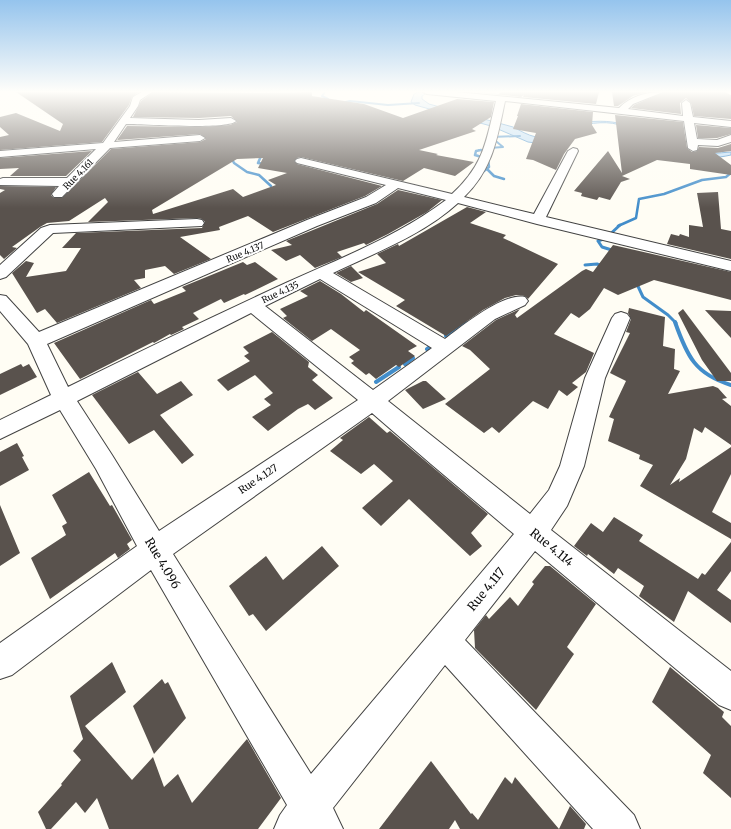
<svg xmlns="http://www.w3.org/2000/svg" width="731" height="829" viewBox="0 0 731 829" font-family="Merriweather,serif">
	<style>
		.water { fill: #b9dbf5; stroke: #428dca }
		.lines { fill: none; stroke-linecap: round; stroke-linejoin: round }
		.stream-far3 { stroke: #428dca; stroke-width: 2 }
		.stream-far2 { stroke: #428dca; stroke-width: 2.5 }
		.stream-far1 { stroke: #428dca; stroke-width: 3 }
		.stream { stroke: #428dca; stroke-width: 4 }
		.building { fill: #59524d; fill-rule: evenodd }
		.minor-casing { stroke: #434343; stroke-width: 2 }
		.minor { fill: #fff; fill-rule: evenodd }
		.labels { text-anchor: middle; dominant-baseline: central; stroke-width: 4; stroke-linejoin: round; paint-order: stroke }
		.far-street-label { font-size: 9px; fill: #101010; stroke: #fff }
		.street-label { font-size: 10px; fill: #101010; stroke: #fff }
		.near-street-label { font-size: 12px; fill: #101010; stroke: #fff }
	</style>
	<rect width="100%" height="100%" fill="#fffdf4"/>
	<path class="water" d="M418 92H428L422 96V99L429 104 513 127C521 131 527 135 536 137 547 138 554 132 564 128 578 122 597 120 612 122 636 125 635 140 652 148 674 157 707 154 731 152V155C705 161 655 161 635 142 630 111 573 124 556 135L558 139 551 143 544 144 528 142 491 126 415 105 411 102 414 94Z"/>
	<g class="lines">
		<path class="stream-far3" d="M325 92 322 96 328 99
			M341 103 350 101 388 105 419 103
			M489 148 503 147 491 137 520 136
			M479 150H481"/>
		<path class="stream-far2" d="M260 153 261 156 258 163 265 164
			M231 157 234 163 247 172 259 175 271 186
			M487 169 494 176 504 179
			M479 175 489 167 488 159 475 155 476 151 481 150
			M618 226 636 218 639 199 664 194 702 180 726 177 731 173 729 171"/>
		<path class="stream-far1" d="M615 251 602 247 598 241 606 238 620 225
			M585 265 597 264 603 266
			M636 282 643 297 668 315 676 323"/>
		<path class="stream" d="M675 322C687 356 695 374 731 385
			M446 336 466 323
			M427 349 435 343
			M405 364 413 358
			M376 382 399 367"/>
	</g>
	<path class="building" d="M16 92H139L132 97 129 105 102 142 0 150V137L9 135 0 127V117L16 113 60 131 63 124Z
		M153 92 264 93 312 92V96L364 104 403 118 457 99 494 102 491 117 472 129 476 131 419 150 438 154 436 155 474 162 455 176 424 168 403 181 301 157 297 158 294 161 297 164 382 186 365 196 273 232 248 216 219 227 220 230 180 237 211 259 174 274 165 266 145 270V278L134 280 141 288 57 323 45 309 37 313 12 273 26 261 34 263 26 277 66 271 81 248H62L76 233 202 228 205 222 202 219 197 218 88 222 108 202 105 198 69 221 47 223 40 227 12 247 17 248 4 259 0 255V193L5 190 0 189V186L56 187 51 195 54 198H62L111 149 200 142 206 139 200 134 117 140 127 126 202 127 230 125 237 122 231 116 199 118 133 117 141 101ZM263 158 258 168 287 173 268 180 276 185 243 197 233 189 153 214 152 210 237 159Z
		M474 92 499 94 501 92H599L596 104 523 97 524 95 521 97Z
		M612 92H647L633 96 618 106H614Z
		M664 92H725L731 95V119L694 116 691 103 686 98 680 103 681 114 631 108 634 105Z
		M521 104 593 112 592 125 597 133 575 139 564 154 556 170 533 160 526 159 536 133 513 129 518 116H517Z
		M615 115 683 122 687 148 692 152 697 151 699 147 718 148 731 144V151L715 153 731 165V175L690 169V164L657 160 622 176 630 179 621 182 610 200 599 197 597 200 581 196 582 193 574 191 608 151 622 173Z
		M696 125 731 128V134L717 138H698Z
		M92 151 66 176H10L19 168 0 169V158Z
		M398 190 442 200 427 212 388 234 366 245 364 243 337 252 342 257 315 268 300 255 286 261 271 250 292 245 286 241 377 204Z
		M718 192 721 229 731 231V259L667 244 671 234 679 236 680 234 689 237V225L703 227 697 193Z
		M467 207 486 212 470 223 506 235 503 238 558 264 528 299 525 296 516 295 505 298 483 310 446 336 396 306 405 300 358 272 386 263 377 254 398 244 399 246Z
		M613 245 731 272V300L654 280 618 295 604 288 590 309 579 318 571 313 554 334 594 353 586 372 572 383 578 387 567 396 559 390 548 409 533 401 499 433 492 427 484 433 445 404 490 369 470 350 462 346 496 320 520 309 515 315 517 318 582 271 586 269 593 272Z
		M243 262 247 265 255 262 278 279 245 295 244 294 224 303 221 299 193 313 199 319 182 327 184 329 171 335 170 334 154 343 153 342 80 379 54 343 151 300 154 304 186 291 182 287Z
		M351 266 363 278 351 282 336 273Z
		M320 281 341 294 364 312 366 310 417 346 408 351 415 356 399 367 396 365 376 379 369 373 366 375 351 363 354 361 349 357 360 350 331 329 312 341 283 318 287 316 280 309 308 296 300 291Z
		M629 308 665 317 663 346 675 349 674 369 680 371 668 394 713 386 718 388 727 398 722 399 731 406V445L705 427 702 433 694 428 686 459 670 485 680 478 679 482 731 447V474L712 512 731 523V539L640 486 653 465 639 459 640 455 608 441 614 419 609 417 626 381 610 373 630 333 626 332 631 319 628 313Z
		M683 309 731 373V381H717L702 360 678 313Z
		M705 310 731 311V338Z
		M272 332 309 362 308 367 318 375 312 380 333 398 315 410 308 404 298 409 268 431 252 417 271 405 264 399 273 393 255 375 228 391 217 380 250 361 244 356 249 353 243 347Z
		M21 364 23 367 29 364 37 377 0 395V374Z
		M138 372 157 394 181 381 193 395 160 415 194 455 182 464 154 430 129 444 92 395Z
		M423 381H426L446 399 423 409 405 390Z
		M369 417 387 433 390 431 488 514 471 533 482 546 470 556 409 499 381 526 362 508 393 481 374 464 361 474 330 451 343 440 340 438Z
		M17 443 24 456 22 457 29 470 0 486V452Z
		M89 472 110 506 112 505 132 540 127 544 130 549 118 558 115 553 50 599 31 558 66 535 62 526 67 523 52 495Z
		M0 505 20 553 0 566Z
		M614 517 643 535 639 541 698 579 702 573 705 575 731 542V571L717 590 731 600V623L688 591 674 622 639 596 644 586 618 568 614 574 588 554 587 556 574 546 591 523 603 532Z
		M322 546 339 566 266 631 253 614 249 616 229 586 266 556 283 580Z
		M545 566H550L596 604 567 647 574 654 536 710 475 648 474 630 486 615 489 619 510 597 518 606 534 584 532 582Z
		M112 662 126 692 85 726 132 780 153 757 164 787 178 774 192 803 247 739 281 798 258 829H109L97 798 85 813 76 802 51 829H46L38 812 62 785 61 784 81 760 73 751 83 739 70 696Z
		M670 667 724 712 722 717 731 726V798L703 773 711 755 652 702Z
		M162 679 165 684 168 682 186 718 154 754 133 706Z
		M431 761 471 814 472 813 478 820 505 777 512 784 515 777 559 829H460L455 820 449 829H379Z
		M570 806 586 824 584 829H559Z"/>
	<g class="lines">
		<defs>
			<path id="minor" d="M142 92H152L140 100 138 106 130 118 199 120 231 118 236 121C228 130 143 124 126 124L114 142 200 135 205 138 200 141 110 148 62 197H54L52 194 59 186 0 185V179L3 178H67L96 149 0 157V151L103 143 130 106 133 97Z
				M423 92H456L619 108C631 96 646 92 663 92L633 104 628 109 683 116 682 103 686 100 690 103 693 117 731 121V127L694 123 697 139 717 140 731 135V142L718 146 698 145 697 150 693 151 688 148 684 121 505 101C497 139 493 169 464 197L534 214 568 151 573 148 577 149 578 151 546 217 731 261V271L537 224 458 203C423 235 375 253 333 273L445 339C462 326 504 292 525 297L528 301 525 305 495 319 388 401 530 514 549 490 560 466 585 378 612 318 615 314 621 312 627 314 630 318 605 378 584 466 567 506 551 530 731 671V710L719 705 535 551 465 640 634 815 640 829H593L445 665 333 808 343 829H274L280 815 287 805 151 570 12 675 0 679V643L137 546 96 469 60 410 0 439V420L51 395 28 344 0 311V295L6 296 39 332 307 220 366 197 386 185 297 163 295 161 297 159 301 158 452 194C485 164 486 140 496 101L427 94ZM398 188 446 200C398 236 341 258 288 282 214 316 141 351 68 387L47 344 317 226 376 203ZM320 279 432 348 373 390 265 306ZM251 313 358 400 159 531 112 455 77 401ZM372 413 431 464 514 534 311 774 173 554Z
				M197 219 202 220 204 223 202 226 53 233 6 277 0 279V265L41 228 50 225Z"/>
		</defs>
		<use href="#minor" class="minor-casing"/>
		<use href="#minor" class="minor"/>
	</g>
	<linearGradient id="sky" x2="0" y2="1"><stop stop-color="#95c4ed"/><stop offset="0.44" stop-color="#fffefa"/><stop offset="1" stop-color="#fffefa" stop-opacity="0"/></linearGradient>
	<rect width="731" height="208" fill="url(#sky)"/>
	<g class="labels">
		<g class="far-street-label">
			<text transform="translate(78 174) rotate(-46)">Rue 4.161</text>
			<text transform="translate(245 252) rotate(-23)">Rue 4.137</text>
			<text transform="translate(280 292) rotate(-25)">Rue 4.135</text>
		</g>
		<g class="street-label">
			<text transform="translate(258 479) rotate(-34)">Rue 4.127</text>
		</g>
		<g class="near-street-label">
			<text transform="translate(552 547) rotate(39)">Rue 4.114</text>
			<text transform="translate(163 563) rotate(59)">Rue 4.096</text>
			<text transform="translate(486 589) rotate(-51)">Rue 4.117</text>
		</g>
	</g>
</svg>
